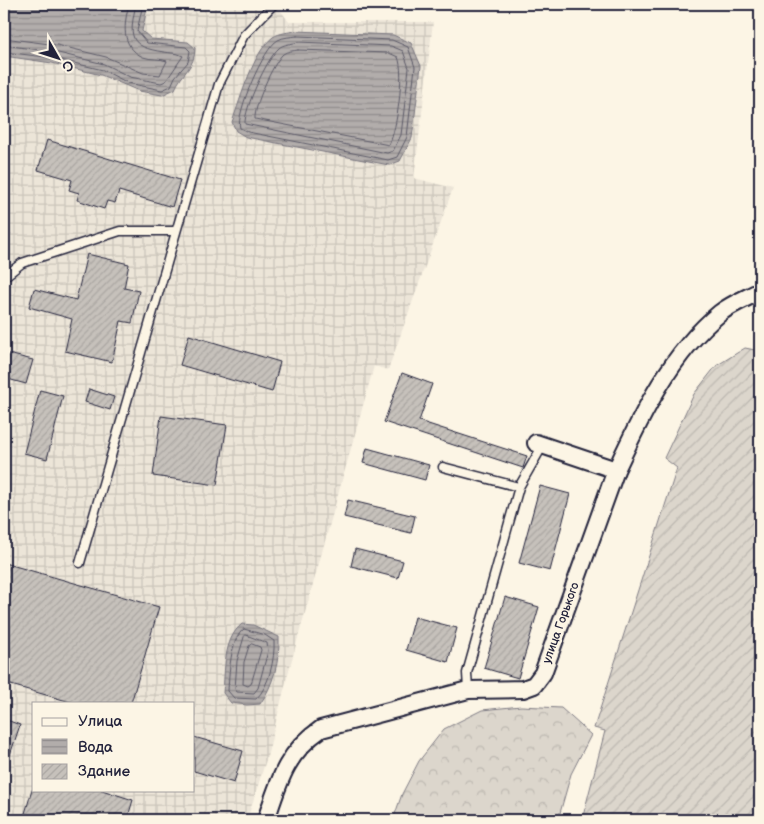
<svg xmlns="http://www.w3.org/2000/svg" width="764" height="824" viewBox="0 0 764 824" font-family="'Balsamiq Sans',sans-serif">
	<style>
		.industrial { fill: url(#industrial-grid); fill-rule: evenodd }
		.forest { fill: url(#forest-crowns); stroke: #7f7c84 }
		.garden { fill: url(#garden-furrows); stroke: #7f7c84 }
		.water { fill: url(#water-rules); stroke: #78757e }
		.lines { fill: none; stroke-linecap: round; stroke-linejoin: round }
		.shore { stroke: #5c5a68; stroke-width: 1 }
		.building { fill: url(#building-hatch); stroke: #22223b }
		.service-casing { stroke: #22223b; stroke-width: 11 }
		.minor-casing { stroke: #22223b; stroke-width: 20 }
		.service { stroke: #fcf5e5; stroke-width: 8 }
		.minor { stroke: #fcf5e5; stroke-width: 16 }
		.labels { text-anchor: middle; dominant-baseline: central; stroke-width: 5; stroke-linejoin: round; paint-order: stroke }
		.street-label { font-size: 12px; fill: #22223b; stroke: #fcf5e5 }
	</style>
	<defs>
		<pattern id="industrial-grid" width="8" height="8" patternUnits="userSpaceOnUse" patternTransform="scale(1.25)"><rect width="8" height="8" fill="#ece5d8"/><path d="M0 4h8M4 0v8" fill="none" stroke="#cac4ba"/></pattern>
		<pattern id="forest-crowns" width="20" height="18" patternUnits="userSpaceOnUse" patternTransform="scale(1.25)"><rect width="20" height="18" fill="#dcd6cc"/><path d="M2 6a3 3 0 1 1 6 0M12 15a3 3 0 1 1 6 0" fill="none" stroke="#bcb7b0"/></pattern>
		<pattern id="garden-furrows" width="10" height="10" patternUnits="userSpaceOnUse" patternTransform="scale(1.25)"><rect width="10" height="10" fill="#dcd6cc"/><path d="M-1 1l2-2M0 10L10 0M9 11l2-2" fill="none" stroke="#bcb7b0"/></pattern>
		<pattern id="water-rules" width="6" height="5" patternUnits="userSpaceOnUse" patternTransform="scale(1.25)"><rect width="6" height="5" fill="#b2adab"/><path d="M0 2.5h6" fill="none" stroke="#908c8c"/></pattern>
		<pattern id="building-hatch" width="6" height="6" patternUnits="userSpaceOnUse" patternTransform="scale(1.25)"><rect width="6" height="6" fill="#c6c1bb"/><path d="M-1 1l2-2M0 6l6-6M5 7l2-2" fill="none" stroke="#aaa6a2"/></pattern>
	</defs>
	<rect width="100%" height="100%" fill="#fcf5e5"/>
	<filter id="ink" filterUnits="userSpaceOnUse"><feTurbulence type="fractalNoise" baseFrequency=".02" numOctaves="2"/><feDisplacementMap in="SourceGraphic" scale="10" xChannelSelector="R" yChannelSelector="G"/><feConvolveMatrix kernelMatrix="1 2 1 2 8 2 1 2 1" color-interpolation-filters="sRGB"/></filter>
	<g filter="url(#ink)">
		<path class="industrial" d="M4 4H276L289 22H433L414 178 453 188 388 370 374 366 289 670 267 757 247 820H4ZM34 703H194V790H34Z"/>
		<path class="forest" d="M521 706 561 708 591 735 571 774 558 820H393L402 794 419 761 444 729 482 710Z"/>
		<path class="garden" d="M745 348 760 351V820H582L605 731 594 728 677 468 664 458 694 394 716 366Z"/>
		<path class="water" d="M4 4H148L142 31 151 39 188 42 195 48C195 68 182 72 175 89L162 95 139 91 101 75 52 63 4 56Z
			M296 31 393 35 411 43 421 66 412 138 400 161 389 165 246 137 236 131 232 122C241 98 253 52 273 37 279 33 290 32 296 31Z
			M242 624 253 625 279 637C280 660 273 686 260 704L247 705 231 703 223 693C225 671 223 639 242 624Z"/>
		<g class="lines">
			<path class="shore" d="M297 36 392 40 408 47 415 67 407 137 397 157 388 160 248 132 240 128C235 114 264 47 278 40 283 37 291 37 297 36Z
				M4 38 57 45 106 57 143 73 160 75 167 61C160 58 151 60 143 57 120 46 124 24 129 4
				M298 42 391 46 403 51 409 68 401 135 393 151 387 153 245 124C244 109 267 58 279 48 283 44 292 44 298 42Z
				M4 45 54 52 104 64 130 77 161 83 166 81 183 56C178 53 170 53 164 52 128 47 129 36 136 4
				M298 50 389 53 398 57C405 73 397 129 389 145L255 119C254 106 273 63 283 54 287 51 293 51 298 50Z
				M4 52 53 58 103 70 128 83 162 90 171 86 175 77 188 62 190 51 186 47 147 43 137 31 143 4
				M244 629 265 635 274 641C275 658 269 687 256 699L234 698 228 691C229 675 230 638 244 629Z
				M246 635 267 643 268 651 258 688 254 693 237 692 235 689 237 661 244 637Z
				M252 644 260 647 261 650 251 684 248 686 243 684 244 662 249 646Z"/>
		</g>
		<path class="building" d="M47 140 180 180 172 207 119 191 115 203 107 201 104 209 77 200 79 193 69 190 72 180 38 170Z
			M87 254 129 264 124 288 139 291 132 323 121 321 112 362 65 351 72 319 29 307 34 289 76 300Z
			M189 335 280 362 272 392 180 365Z
			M4 353 33 360 26 384 4 378Z
			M402 373 432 384 419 421 527 456 523 468 384 422Z
			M89 389 114 397 110 410 85 402Z
			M40 390 63 396 47 459 24 453Z
			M161 416 227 425 217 485 153 476Z
			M367 448 429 465 425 480 363 463Z
			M540 486 570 494 550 571 519 563Z
			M348 500 415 516 411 533 344 517Z
			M355 549 403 561 398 578 351 566Z
			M4 563 159 607 131 703H74L4 683Z
			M505 597 539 607 518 678 484 668Z
			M415 617 457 628 448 662 406 650Z
			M4 719 20 725 6 767H4Z
			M194 737 243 751 234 783 194 771Z
			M32 790H102L133 800 127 820H23Z"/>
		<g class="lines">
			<defs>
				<path id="service" d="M4 277 22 263 120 231H176
					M443 467 519 487
					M80 563 219 84 244 35 274 4
					M468 690 467 673 519 487 543 445"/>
				<path id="minor" d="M616 470C642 414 671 353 720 313 731 304 747 298 760 291
					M266 820C279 781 286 753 321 729L468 690 523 689 534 685 543 673 616 470 536 443"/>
			</defs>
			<use href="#service" class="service-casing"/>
			<use href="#minor" class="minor-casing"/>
			<use href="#service" class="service"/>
			<use href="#minor" class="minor"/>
		</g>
	</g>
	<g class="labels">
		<g class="street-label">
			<text transform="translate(561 623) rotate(-70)">улица Горького</text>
		</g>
	</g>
	<rect width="764" height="824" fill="none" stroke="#fcf5e5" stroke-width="20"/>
	<rect x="10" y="10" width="744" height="804" fill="none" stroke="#22223b" stroke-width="2" filter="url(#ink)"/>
	<rect x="32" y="702" width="162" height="90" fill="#fcf5e5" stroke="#a5a1a1"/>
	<rect x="42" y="718" width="25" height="8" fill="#fcf5e5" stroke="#a5a1a1"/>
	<text x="78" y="726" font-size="15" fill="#22223b">Улица</text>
	<rect x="42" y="739" width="25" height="15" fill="url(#water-rules)" stroke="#a5a1a1"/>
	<text x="78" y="752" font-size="15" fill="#22223b">Вода</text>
	<rect x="42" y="764" width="25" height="15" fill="url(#building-hatch)" stroke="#a5a1a1"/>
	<text x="78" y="776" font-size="15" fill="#22223b">Здание</text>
	<g transform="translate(58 58) rotate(129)" stroke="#fcf5e5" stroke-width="4" paint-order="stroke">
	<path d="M0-4L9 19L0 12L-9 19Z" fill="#22223b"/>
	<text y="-8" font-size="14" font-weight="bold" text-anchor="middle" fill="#22223b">С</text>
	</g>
</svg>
